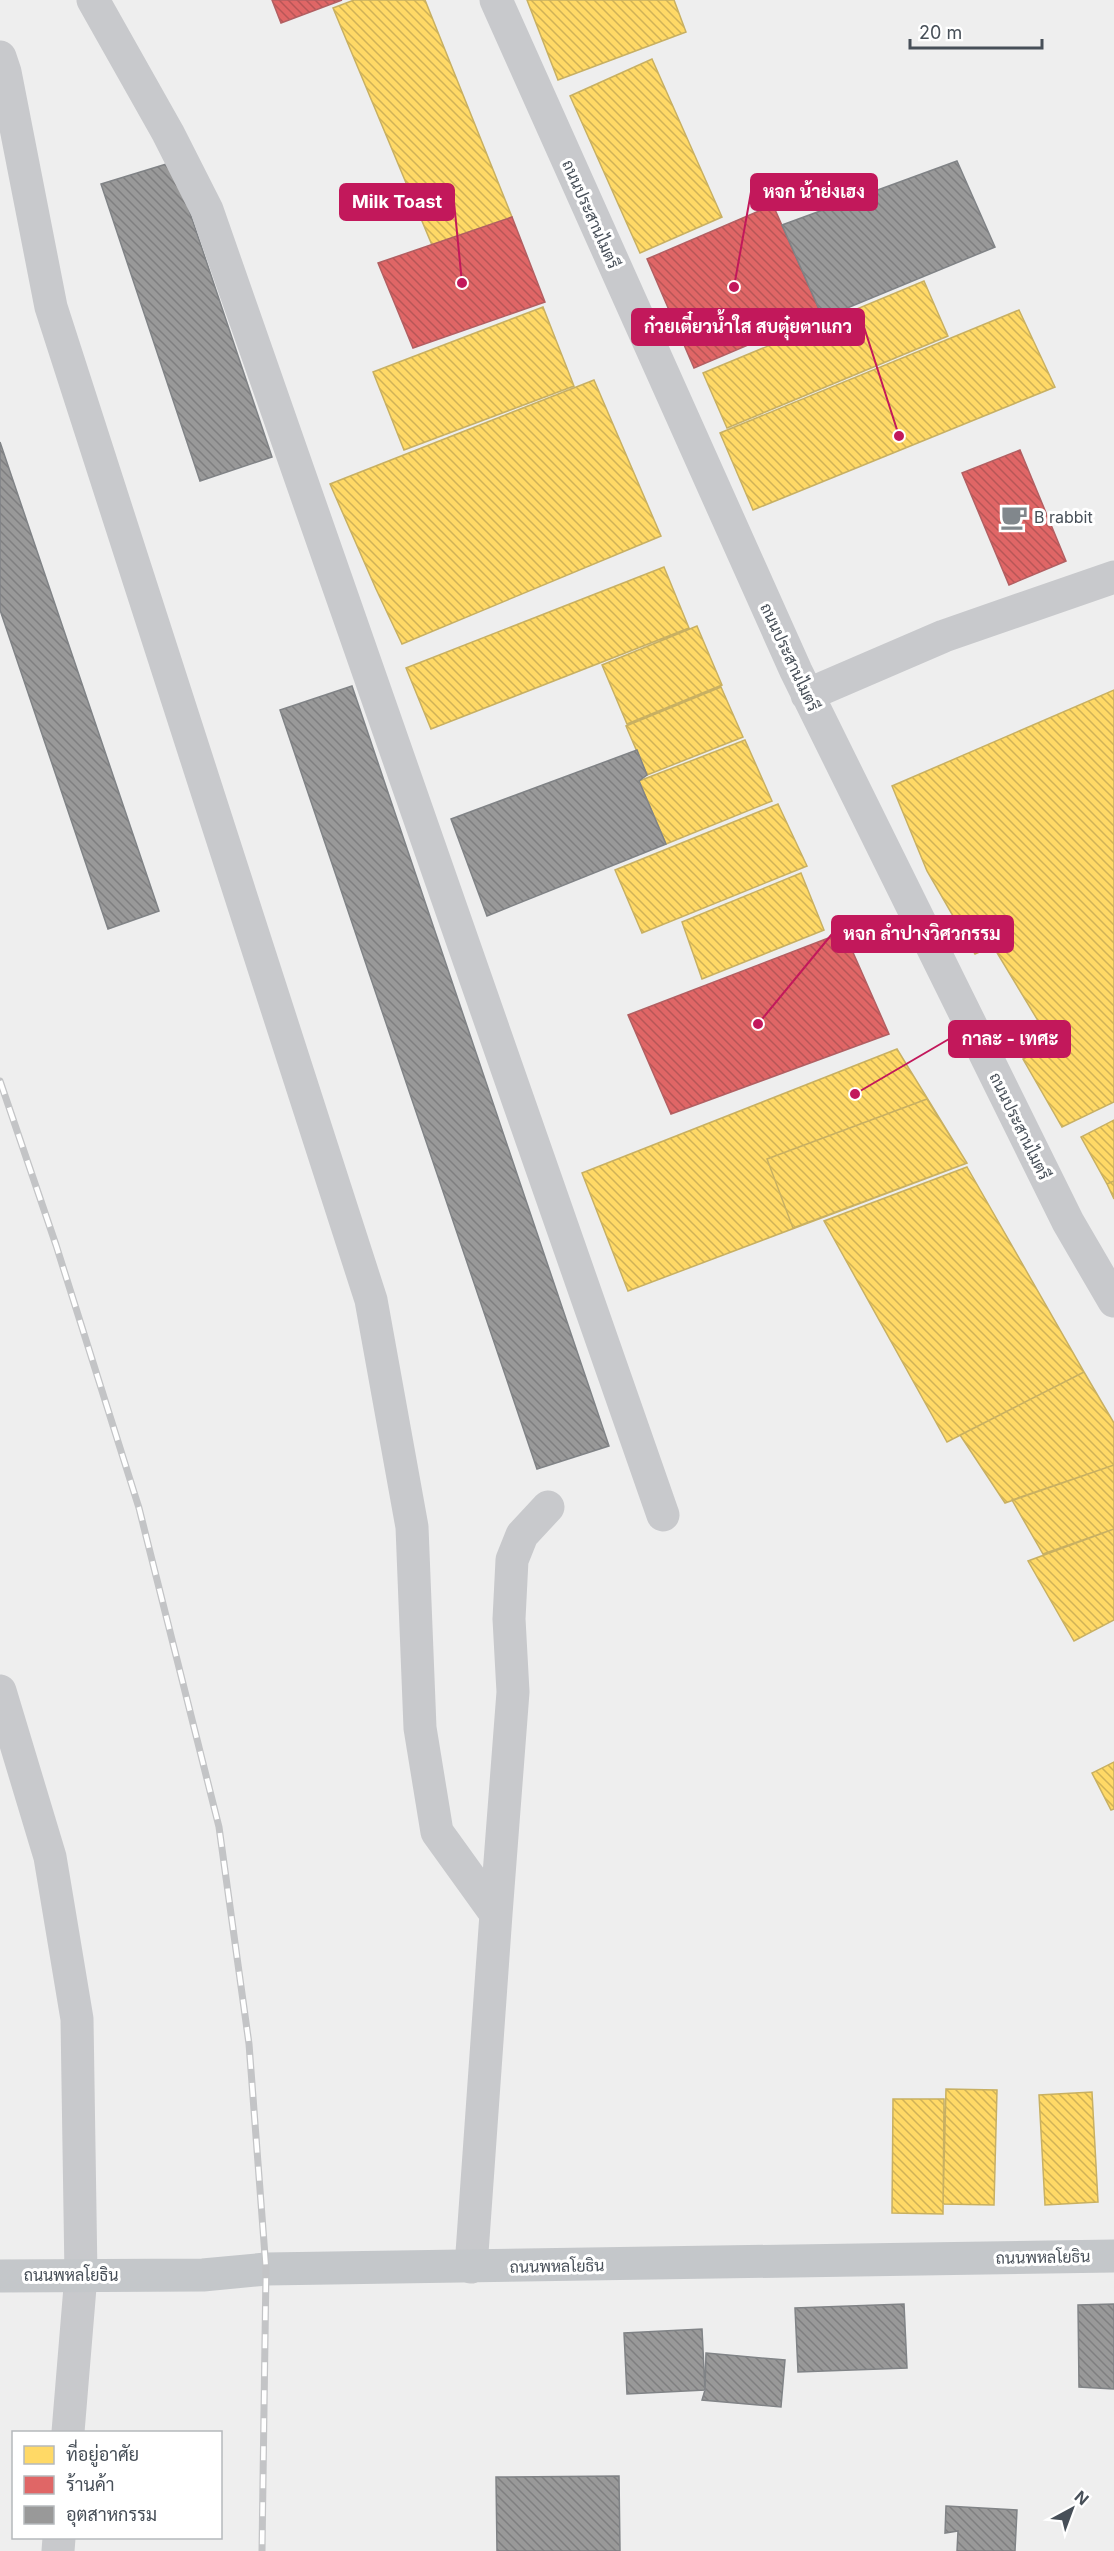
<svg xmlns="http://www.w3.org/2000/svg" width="1114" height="2551" viewBox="0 0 1114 2551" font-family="Inter,Sarabun,sans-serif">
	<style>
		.homes { fill: url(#homes-back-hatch); stroke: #c8b062; stroke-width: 1.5 }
		.shops { fill: url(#shops-back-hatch); stroke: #b25f62; stroke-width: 1.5 }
		.industry { fill: url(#industry-back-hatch); stroke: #808386; stroke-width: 1.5 }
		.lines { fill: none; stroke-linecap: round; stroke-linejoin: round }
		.minor { stroke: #c8c9cc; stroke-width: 33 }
		.major { stroke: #c4c7ca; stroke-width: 33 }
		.rail-casing { stroke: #c3c4c6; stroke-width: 7 }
		.rail { stroke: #fff; stroke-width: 4.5; stroke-dasharray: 14; stroke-linecap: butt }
		.labels { text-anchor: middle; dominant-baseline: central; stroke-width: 6; stroke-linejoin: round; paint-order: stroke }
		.street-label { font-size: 16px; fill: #474f58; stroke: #fff }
		.poi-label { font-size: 16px; fill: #474f58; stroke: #fff; text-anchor: start }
		.leader { fill: none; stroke: #c2185b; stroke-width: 2 }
		.callout-dot { fill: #c2185b; stroke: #fff; stroke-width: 2 }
		.callout { fill: #c2185b; stroke: #c2185b; stroke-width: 2 }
		.callout-label { font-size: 18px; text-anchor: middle; font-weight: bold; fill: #fff }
	</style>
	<defs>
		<pattern id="homes-back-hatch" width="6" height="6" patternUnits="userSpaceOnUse" patternTransform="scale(1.5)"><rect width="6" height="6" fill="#ffd966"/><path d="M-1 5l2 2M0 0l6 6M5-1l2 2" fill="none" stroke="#d0b257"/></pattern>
		<pattern id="shops-back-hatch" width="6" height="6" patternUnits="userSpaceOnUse" patternTransform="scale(1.5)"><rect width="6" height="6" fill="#e06666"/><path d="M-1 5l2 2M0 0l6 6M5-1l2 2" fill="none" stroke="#b75657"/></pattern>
		<pattern id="industry-back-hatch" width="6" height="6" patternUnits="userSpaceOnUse" patternTransform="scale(1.5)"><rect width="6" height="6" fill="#999"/><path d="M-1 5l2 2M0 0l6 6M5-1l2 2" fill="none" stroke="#7f7f80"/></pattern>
	</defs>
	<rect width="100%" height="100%" fill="#eee"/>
	<path class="homes" d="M354 0H425L512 217 432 245 333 8Z
		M527 0H674L686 32 558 80Z
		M652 59 722 217 640 253 570 96Z
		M924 281 948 336 727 428 703 373Z
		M543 307 574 386 404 450 373 372Z
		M1019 310 1055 387 753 510 720 433Z
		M594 380 661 536 402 644 376 589 330 484Z
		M664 567 689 628 431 729 406 668Z
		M697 626 722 685 627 724 602 665Z
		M721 687 743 737 647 775 626 726Z
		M1114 690V1102L1062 1127 1023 1059 1052 1044 993 946 975 954 927 871 892 786Z
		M745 740 772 801 666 844 639 781Z
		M778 804 807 866 642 933 615 870Z
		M801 873 824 930 702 979 682 922Z
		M897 1049 967 1163 628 1291 582 1173Z
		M927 1099 967 1163 793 1228 767 1159Z
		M1114 1120V1181L1107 1184 1081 1137Z
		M967 1167 1084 1372 947 1442 824 1221Z
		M1114 1181V1199L1107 1184Z
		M1084 1372 1114 1423V1465L1005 1503 960 1435Z
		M1114 1465V1529L1043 1554 1012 1500Z
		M1114 1529V1620L1074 1641 1028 1561Z
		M1114 1762V1809L1111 1810 1092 1773Z
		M946 2089 997 2090 994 2205 943 2204Z
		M1092 2092 1098 2202 1045 2205 1039 2095Z
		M893 2099H944L943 2214 892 2213Z"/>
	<path class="shops" d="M272 0H342L281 23Z
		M773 205 821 314 694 368 647 259Z
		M512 217 545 302 413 348 378 263Z
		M1020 450 1066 561 1009 585 962 473Z
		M844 932 889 1034 671 1114 628 1015Z"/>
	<path class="industry" d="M957 161 995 247 823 318 782 225Z
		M173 162 272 457 200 481 101 184Z
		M0 442 159 911 108 929 0 610Z
		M352 686 609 1446 537 1469 280 710Z
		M637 750 647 775 639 781 666 844 487 916 451 819Z
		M904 2304 907 2368 798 2372 795 2308Z
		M1114 2304V2389L1079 2387 1078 2305Z
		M702 2329 705 2390 627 2394 624 2333Z
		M706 2353 785 2360 781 2407 702 2400 705 2390Z
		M619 2476 620 2551H497L496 2477Z
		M946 2506 1017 2510 1015 2551H957L958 2531 945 2533Z"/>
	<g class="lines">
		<path class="minor" d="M93 0 168 133 207 210 663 1515
			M496 0 796 671 1068 1222 1114 1301
			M0 57 5 72 51 307 371 1300 412 1527 420 1728 437 1832 496 1914 471 2267
			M807 695 944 636 1114 577
			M0 1691 50 1857 77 2019 81 2275 68 2432
			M496 1914 513 1692 509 1619 512 1560 522 1535 548 1507
			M58 2551 59 2538"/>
		<path class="major" d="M0 2276 203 2275 266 2269 1114 2256"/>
		<defs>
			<path id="rail" d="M0 1081 56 1245 139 1508 219 1827 249 2044 266 2269 262 2551"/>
		</defs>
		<use href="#rail" class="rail-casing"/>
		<use href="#rail" class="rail"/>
	</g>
	<defs>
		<symbol id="cafe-bare" viewBox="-9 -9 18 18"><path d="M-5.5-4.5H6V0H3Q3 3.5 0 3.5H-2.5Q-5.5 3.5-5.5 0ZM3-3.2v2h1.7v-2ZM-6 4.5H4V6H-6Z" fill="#81878c" stroke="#fff" stroke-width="2.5" paint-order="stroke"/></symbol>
	</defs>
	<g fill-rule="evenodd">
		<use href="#cafe-bare" x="995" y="498" width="38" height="38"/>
	</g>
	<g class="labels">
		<g class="street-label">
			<text transform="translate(591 214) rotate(66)">ถนนประสานไมตรี</text>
			<text transform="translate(790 657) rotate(65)">ถนนประสานไมตรี</text>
			<text transform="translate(1020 1126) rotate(64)">ถนนประสานไมตรี</text>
			<text transform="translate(1043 2257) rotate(-1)">ถนนพหลโยธิน</text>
			<text transform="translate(557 2266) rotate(-1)">ถนนพหลโยธิน</text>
			<text x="71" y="2275">ถนนพหลโยธิน</text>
		</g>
		<g class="poi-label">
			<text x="1034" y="517">B rabbit</text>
		</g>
	</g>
	<path class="leader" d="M734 287L751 192M462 283L454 202M899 436L864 327M758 1024L832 934M855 1094L949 1039"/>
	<g class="callout-dot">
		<circle cx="734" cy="287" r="6"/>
		<circle cx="462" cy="283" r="6"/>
		<circle cx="899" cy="436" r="6"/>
		<circle cx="758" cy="1024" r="6"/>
		<circle cx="855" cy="1094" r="6"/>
	</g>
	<g class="callout">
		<rect x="751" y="174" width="126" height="36" rx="6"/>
		<rect x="340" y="184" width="114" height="36" rx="6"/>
		<rect x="632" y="309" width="232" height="36" rx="6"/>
		<rect x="832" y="916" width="181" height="36" rx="6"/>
		<rect x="949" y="1021" width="121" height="36" rx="6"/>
	</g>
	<g class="callout-label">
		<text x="814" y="198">หจก น้าย่งเฮง</text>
		<text x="397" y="208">Milk Toast</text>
		<text x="748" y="333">ก๋วยเตี๋ยวน้ำใส สบตุ๋ยตาแกว</text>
		<text x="922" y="940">หจก ลำปางวิศวกรรม</text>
		<text x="1010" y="1045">กาละ - เทศะ</text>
	</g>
	<rect x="12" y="2431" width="210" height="108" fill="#ffffff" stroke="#b5b9bc" stroke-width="1.5"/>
	<rect x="24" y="2446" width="30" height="18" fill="#ffd966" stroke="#b5b9bc" stroke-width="1.5"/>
	<text x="66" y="2461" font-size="18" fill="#474f58">ที่อยู่อาศัย</text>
	<rect x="24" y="2476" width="30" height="18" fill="#e06666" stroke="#b5b9bc" stroke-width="1.5"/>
	<text x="66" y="2491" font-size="18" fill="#474f58">ร้านค้า</text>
	<rect x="24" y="2506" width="30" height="18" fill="#999999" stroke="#b5b9bc" stroke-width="1.5"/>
	<text x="66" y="2521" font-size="18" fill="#474f58">อุตสาหกรรม</text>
	<g transform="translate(1072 2509) rotate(41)" stroke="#ffffff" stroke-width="4.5" paint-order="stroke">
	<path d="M0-4.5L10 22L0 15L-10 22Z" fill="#474f58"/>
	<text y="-9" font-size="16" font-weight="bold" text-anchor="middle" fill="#474f58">N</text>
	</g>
	<path d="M910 39v9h132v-9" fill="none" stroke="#474f58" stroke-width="3"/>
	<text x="919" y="39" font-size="18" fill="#474f58" stroke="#ffffff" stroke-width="4.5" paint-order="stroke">20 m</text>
</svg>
